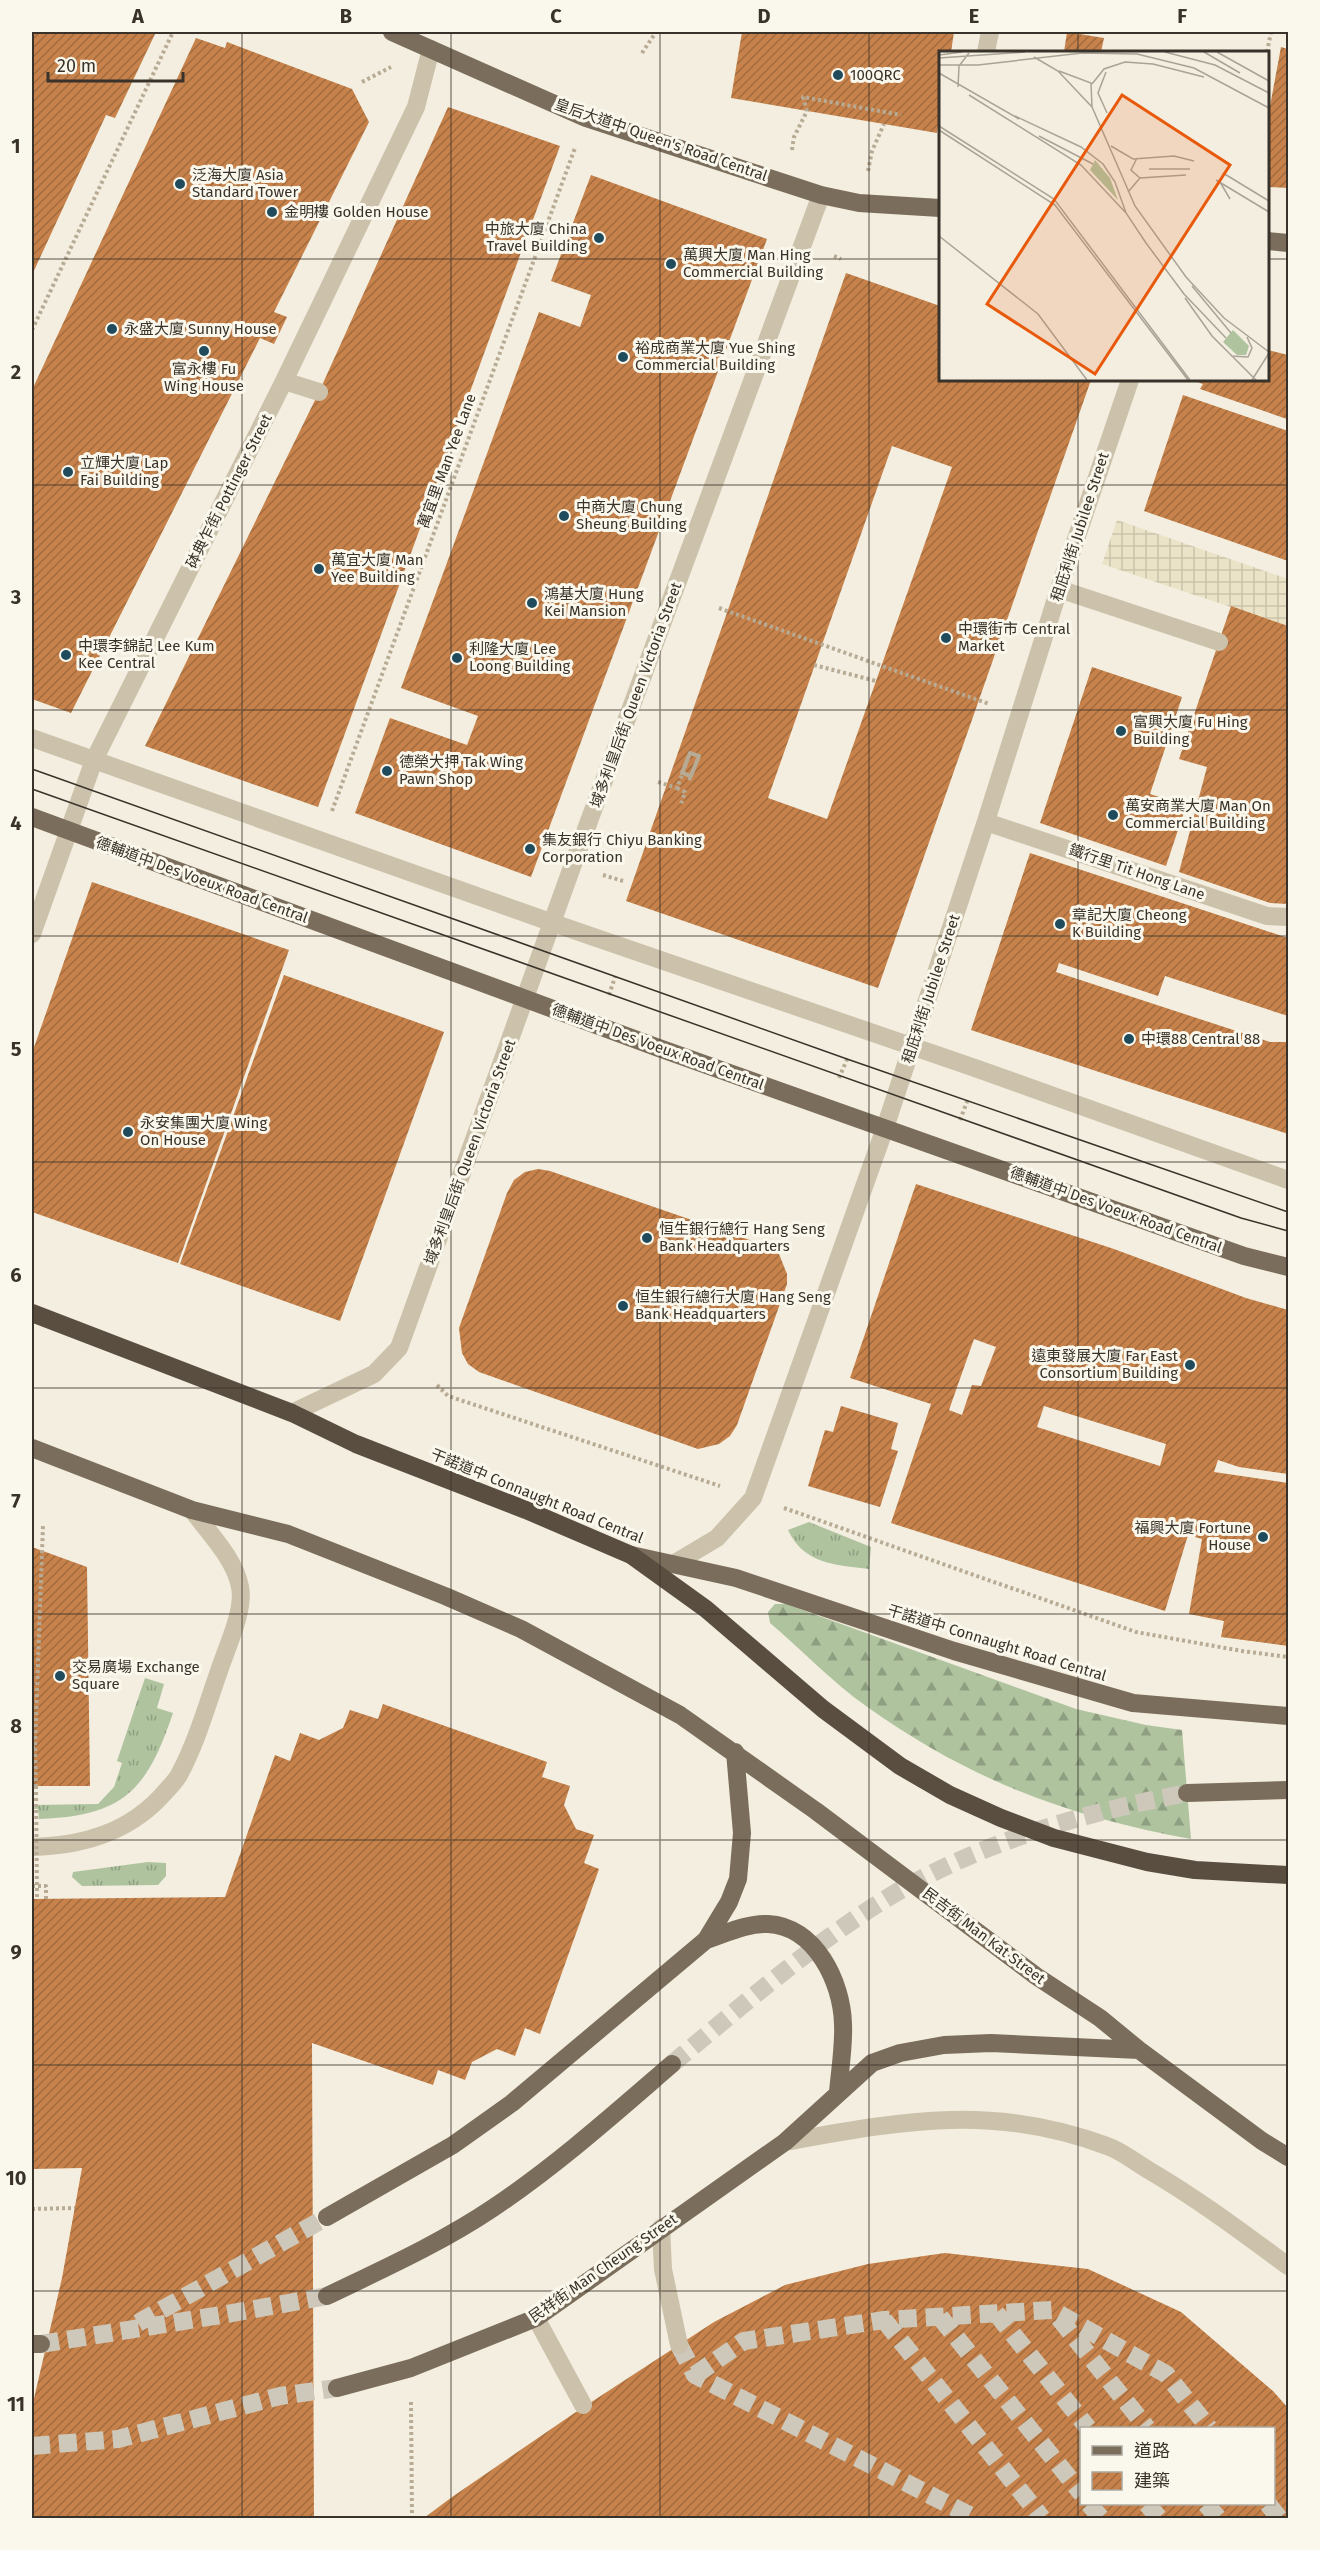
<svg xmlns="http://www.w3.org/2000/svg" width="1320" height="2550" viewBox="0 0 1320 2550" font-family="'Fira Sans','Noto Sans TC',sans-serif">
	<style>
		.grass { fill: url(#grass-tufts) }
		.forest { fill: url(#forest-firs) }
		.plaza { fill: url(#plaza-grid) }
		.building { fill: url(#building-hatch); fill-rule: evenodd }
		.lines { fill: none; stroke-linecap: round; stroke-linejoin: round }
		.minor-tunnel { stroke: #cec8bb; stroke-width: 18; stroke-dasharray: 18 9; stroke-linecap: butt }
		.major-tunnel { stroke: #cec8bb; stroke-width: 18; stroke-dasharray: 18 9; stroke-linecap: butt }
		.path { stroke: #b8ab95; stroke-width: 4; stroke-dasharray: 3 3; stroke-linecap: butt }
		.minor { stroke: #ccc1ab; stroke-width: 18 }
		.major { stroke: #7b6d5b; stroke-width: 18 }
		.highway { stroke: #5a4e41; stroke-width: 18 }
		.tram { stroke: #39322a; stroke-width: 1.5 }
		.path-bridge { stroke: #b8ab95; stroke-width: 4; stroke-dasharray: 3 3; stroke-linecap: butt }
		.grid { fill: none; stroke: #39322a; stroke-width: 1.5; stroke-opacity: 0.55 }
		.poi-dot { fill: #1f4b5c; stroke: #faf7ec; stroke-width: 2 }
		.labels { text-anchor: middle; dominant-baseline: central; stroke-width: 6; stroke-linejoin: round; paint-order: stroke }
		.poi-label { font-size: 15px; fill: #39322a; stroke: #faf7ec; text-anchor: start }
		.street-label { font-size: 15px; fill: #39322a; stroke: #faf7ec }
		.inset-road { fill: none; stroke: #a9a397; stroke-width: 1.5 }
		.view { fill: #e8590c; fill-opacity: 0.15; stroke: #e8590c; stroke-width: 3 }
		.inset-edge { fill: none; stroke: #39322a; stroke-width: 3 }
		.neatline { fill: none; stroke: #39322a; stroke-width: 2 }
		.grid-label { font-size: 20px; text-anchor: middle; font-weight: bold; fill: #39322a }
	</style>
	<defs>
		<pattern id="grass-tufts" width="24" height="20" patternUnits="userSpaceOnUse" patternTransform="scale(1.5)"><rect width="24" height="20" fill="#afc39f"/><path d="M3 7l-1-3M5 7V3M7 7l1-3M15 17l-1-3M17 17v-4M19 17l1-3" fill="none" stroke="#8f9f82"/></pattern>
		<pattern id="forest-firs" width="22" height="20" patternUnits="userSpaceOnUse" patternTransform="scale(1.5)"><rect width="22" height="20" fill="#afc39f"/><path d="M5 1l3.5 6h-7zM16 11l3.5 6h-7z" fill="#8f9f82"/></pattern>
		<pattern id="plaza-grid" width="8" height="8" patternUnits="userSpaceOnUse" patternTransform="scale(1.5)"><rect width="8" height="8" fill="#ebe3c7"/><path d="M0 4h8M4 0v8" fill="none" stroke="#cac3ab"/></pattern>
		<pattern id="building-hatch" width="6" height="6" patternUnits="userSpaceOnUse" patternTransform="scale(1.5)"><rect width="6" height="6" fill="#c6824a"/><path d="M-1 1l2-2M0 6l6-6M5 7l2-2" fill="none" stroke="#a26b3e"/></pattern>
	</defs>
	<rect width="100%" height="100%" fill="#f3eedf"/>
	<path class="grass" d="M809 1522 871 1547 869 1569C835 1565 804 1564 788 1530Z
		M145 1678 164 1684 157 1708 173 1713C147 1790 124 1816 39 1819L38 1809H32V1805L98 1804 114 1787 122 1763 117 1761Z
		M148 1862 166 1863V1876L158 1885 82 1886 72 1877 73 1872Z"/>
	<path class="forest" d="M775 1604H786L1076 1709 1146 1725 1182 1730 1191 1839C1066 1816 970 1780 866 1706 832 1682 802 1650 770 1623L768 1612Z"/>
	<path class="plaza" d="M1117 520 1288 579V626L1102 564Z"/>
	<path class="building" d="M32 32H156L115 118 106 115 32 275Z
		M742 32H954L951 52H940V111L937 133 731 98Z
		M1067 32 1104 38 1101 52H1064Z
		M196 38 225 48 227 42 352 89 369 122 274 312 287 317 274 344 260 338 71 713 32 699V390Z
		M1281 47 1288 49V188L1268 187V117Z
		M448 107 560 146 318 807 145 746 319 392Z
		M591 175 767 239 531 877 355 813 390 718 467 745 478 716 401 688 539 312 580 327 591 295 551 281Z
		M846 273 940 306V380H1091L878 988 626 901ZM892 446 952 467 827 819 768 798Z
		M1268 350 1288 355 1287 419 1200 389 1203 384 1197 382 1198 380H1268Z
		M1183 395 1288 431V561L1144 511Z
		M1231 606 1288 626V904L1270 903 1179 872 1207 767 1179 759Z
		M1092 667 1182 697 1150 794 1186 806 1166 866 1040 823Z
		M1030 853 1288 938V1016L1165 976 1158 996 1059 963 1056 972 1270 1042H1288V1134L971 1030Z
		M92 882 289 950 178 1263 32 1212V1053Z
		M284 975 444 1032 340 1321 180 1264Z
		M538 1169 550 1171 770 1247 779 1254 787 1274V1284L737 1425 730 1436 719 1444 698 1449 479 1372 468 1364 462 1353 459 1328 507 1193 514 1180 525 1172Z
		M916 1184 1114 1249 1246 1298 1288 1310V1474L1239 1467 1218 1460 1214 1472 1288 1483V1646L1221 1637 1224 1621 1189 1614 1202 1539 1188 1535 1165 1611 891 1523 931 1404 850 1378ZM974 1339 996 1347 981 1386 972 1385 962 1415 949 1410ZM1044 1406 1166 1444 1160 1466 1037 1427Z
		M841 1406 898 1423 891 1449 898 1451 880 1507 808 1486 825 1430 833 1432Z
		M32 1547 87 1567 90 1786H32Z
		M383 1704 547 1762 542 1777 570 1786 564 1805 576 1829 594 1835 584 1863 599 1869 540 2034 525 2028 515 2056 497 2049 472 2062 465 2080 438 2070 433 2085 312 2043 314 2518H32V2407L62 2278 82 2168 32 2169V1899L225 1897 275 1755 290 1761 300 1733 319 1740 343 1728 350 1710 378 1719Z
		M945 2253 1088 2269 1181 2312 1273 2391 1288 2408V2518H424L452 2497 573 2414 714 2322 785 2285 868 2264ZM1082 2428H1274V2504H1082Z"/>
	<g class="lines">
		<path class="minor-tunnel" d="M996 2313 1088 2428
			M940 2317 1082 2494
			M1059 2318 1147 2428
			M884 2320 1042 2518
			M679 2345 695 2375 975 2518
			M695 2375 744 2341 884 2320 1052 2310 1166 2374 1209 2428
			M1089 2504 1101 2518
			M1147 2504 1159 2518
			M1206 2504 1218 2518
			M1268 2504 1279 2518"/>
		<path class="major-tunnel" d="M672 2064C738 2009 803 1952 876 1905 970 1845 1078 1814 1187 1793
			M138 2323 327 2217
			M41 2344 221 2315 327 2296
			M32 2446 118 2439 280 2396 337 2388"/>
		<path class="path" d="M1267 52 1271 32
			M642 53 656 32
			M362 82 391 67
			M792 150 794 137 807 111 803 97 901 115
			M868 171 872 151 884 124
			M834 256 841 259
			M32 330 173 32
			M719 608 989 704
			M814 665 876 681
			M658 782 677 788 690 753 699 756 691 776 682 773 690 753 699 756 691 776 682 773 690 753 699 756 691 776 682 773 690 753 699 756 688 783
			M677 788 685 792 681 804
			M332 811 575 148
			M603 875 623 881
			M609 995 615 977
			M839 1078 848 1057
			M960 1120 968 1099
			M437 1385 448 1396 720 1486
			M784 1508 1136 1632 1242 1651 1288 1657
			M32 1748H35L43 1525
			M35 1748 36 1786
			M32 1886H46V1900
			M32 2209 75 2208
			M411 2402 412 2518"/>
		<path class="minor" d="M986 52 990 32
			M284 381 319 392
			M1059 589 1219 642
			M32 738 553 923 975 1068 1288 1180
			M986 822 1267 916 1288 917
			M32 934 94 760 284 381 416 107 431 49
			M292 1413 374 1374 399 1348 572 867 821 195
			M675 1563 717 1538 753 1498 885 1128 987 818 1059 589 1130 380
			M32 1847C84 1846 131 1832 166 1791 171 1785 177 1780 180 1773 197 1741 207 1705 219 1671 226 1649 245 1610 240 1587 235 1559 209 1533 192 1510
			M785 2142C901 2121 992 2103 1107 2146 1122 2151 1136 2163 1150 2171 1198 2199 1243 2233 1288 2266
			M661 2228 663 2269 679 2345
			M536 2318 583 2405"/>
		<path class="major" d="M392 32 586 118 821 195 859 203 940 208
			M1268 241 1288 243
			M32 817 656 1047 1244 1256 1288 1267
			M32 1448 192 1510 288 1534 445 1596 521 1629 680 1715 816 1811 1036 1976 1100 2018 1139 2050 1262 2141 1288 2157
			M631 1555 736 1578 954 1651 1133 1703 1288 1716
			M1187 1793 1288 1790
			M706 1940C725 1934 747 1923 768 1924 815 1926 842 1982 843 2024 844 2046 840 2070 838 2092
			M327 2217 453 2145 512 2103 706 1940 729 1902 738 1879 742 1833 735 1752
			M327 2296C383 2269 441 2243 493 2208 557 2165 614 2114 672 2064
			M32 2344H41
			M337 2388 411 2368 536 2318 785 2142 872 2063 900 2053 944 2045 991 2043 1139 2050"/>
		<path class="highway" d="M32 1313 292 1413 356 1444 526 1510 631 1555 706 1609 823 1709 900 1766 950 1795 1001 1818 1054 1838 1147 1862 1195 1870 1288 1875"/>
		<path class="tram" d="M32 769 847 1059 1288 1212
			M32 789 1241 1218 1288 1231"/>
		<path class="path-bridge" d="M36 1786 37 1899"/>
	</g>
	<path class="grid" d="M242 32V2518M451 32V2518M660 32V2518M869 32V2518M1078 32V52M32 259H940M1268 259H1288M1078 380V2518M32 485H1288M32 710H1288M32 936H1288M32 1162H1288M32 1388H1288M32 1614H1288M32 1840H1288M32 2065H1288M32 2291H1288"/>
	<g class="poi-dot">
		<circle cx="838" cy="75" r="6"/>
		<circle cx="180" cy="184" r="6"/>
		<circle cx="272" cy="212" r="6"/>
		<circle cx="599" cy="238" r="6"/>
		<circle cx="671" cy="264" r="6"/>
		<circle cx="112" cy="329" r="6"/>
		<circle cx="204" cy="351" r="6"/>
		<circle cx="623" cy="357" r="6"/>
		<circle cx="68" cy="472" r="6"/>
		<circle cx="564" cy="516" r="6"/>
		<circle cx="319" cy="569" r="6"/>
		<circle cx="532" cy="603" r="6"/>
		<circle cx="946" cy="638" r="6"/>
		<circle cx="66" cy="655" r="6"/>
		<circle cx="457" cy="658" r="6"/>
		<circle cx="1121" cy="731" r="6"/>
		<circle cx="387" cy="771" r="6"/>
		<circle cx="1113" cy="815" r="6"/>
		<circle cx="530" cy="849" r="6"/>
		<circle cx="1060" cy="924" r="6"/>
		<circle cx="1129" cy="1039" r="6"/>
		<circle cx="128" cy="1132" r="6"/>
		<circle cx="647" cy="1238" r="6"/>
		<circle cx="623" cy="1306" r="6"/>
		<circle cx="1190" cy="1365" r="6"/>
		<circle cx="1263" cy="1537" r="6"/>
		<circle cx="60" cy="1676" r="6"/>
	</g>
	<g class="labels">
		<g class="poi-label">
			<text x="850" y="75">100QRC</text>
			<text x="192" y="175">泛海大廈 Asia<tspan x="192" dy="17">Standard Tower</tspan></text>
			<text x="284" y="212">金明樓 Golden House</text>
			<text x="587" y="229" text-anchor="end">中旅大廈 China<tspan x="587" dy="17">Travel Building</tspan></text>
			<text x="683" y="255">萬興大廈 Man Hing<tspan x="683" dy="17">Commercial Building</tspan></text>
			<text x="124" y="329">永盛大廈 Sunny House</text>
			<text x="635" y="348">裕成商業大廈 Yue Shing<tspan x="635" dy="17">Commercial Building</tspan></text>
			<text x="204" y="369" text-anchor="middle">富永樓 Fu<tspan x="204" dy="17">Wing House</tspan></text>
			<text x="80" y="463">立輝大廈 Lap<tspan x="80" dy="17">Fai Building</tspan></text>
			<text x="576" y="507">中商大廈 Chung<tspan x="576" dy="17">Sheung Building</tspan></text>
			<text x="331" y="560">萬宜大廈 Man<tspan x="331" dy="17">Yee Building</tspan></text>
			<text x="544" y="594">鴻基大廈 Hung<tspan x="544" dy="17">Kei Mansion</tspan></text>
			<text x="958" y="629">中環街市 Central<tspan x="958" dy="17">Market</tspan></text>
			<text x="78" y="646">中環李錦記 Lee Kum<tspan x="78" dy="17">Kee Central</tspan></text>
			<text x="469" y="649">利隆大廈 Lee<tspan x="469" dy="17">Loong Building</tspan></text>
			<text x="1133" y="722">富興大廈 Fu Hing<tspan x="1133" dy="17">Building</tspan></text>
			<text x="399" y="762">德榮大押 Tak Wing<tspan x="399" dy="17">Pawn Shop</tspan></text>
			<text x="1125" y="806">萬安商業大廈 Man On<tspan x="1125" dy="17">Commercial Building</tspan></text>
			<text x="542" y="840">集友銀行 Chiyu Banking<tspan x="542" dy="17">Corporation</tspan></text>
			<text x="1072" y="915">章記大廈 Cheong<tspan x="1072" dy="17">K Building</tspan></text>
			<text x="1141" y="1039">中環88 Central 88</text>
			<text x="140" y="1123">永安集團大廈 Wing<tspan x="140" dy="17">On House</tspan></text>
			<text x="659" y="1229">恒生銀行總行 Hang Seng<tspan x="659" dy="17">Bank Headquarters</tspan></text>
			<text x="635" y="1297">恒生銀行總行大廈 Hang Seng<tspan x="635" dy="17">Bank Headquarters</tspan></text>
			<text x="1178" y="1356" text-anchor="end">遠東發展大廈 Far East<tspan x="1178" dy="17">Consortium Building</tspan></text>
			<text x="1251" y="1528" text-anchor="end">福興大廈 Fortune<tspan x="1251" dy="17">House</tspan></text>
			<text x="72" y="1667">交易廣場 Exchange<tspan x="72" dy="17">Square</tspan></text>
		</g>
		<g class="street-label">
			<text transform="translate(661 140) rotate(19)">皇后大道中 Queen's Road Central</text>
			<text transform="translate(447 461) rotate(-70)">萬宜里 Man Yee Lane</text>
			<text transform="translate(229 491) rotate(-63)">砵典乍街 Pottinger Street</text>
			<text transform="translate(1080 527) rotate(-72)">租庇利街 Jubilee Street</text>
			<text transform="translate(636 695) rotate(-70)">域多利皇后街 Queen Victoria Street</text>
			<text transform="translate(1137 872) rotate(19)">鐵行里 Tit Hong Lane</text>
			<text transform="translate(202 880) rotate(20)">德輔道中 Des Voeux Road Central</text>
			<text transform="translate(931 989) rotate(-72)">租庇利街 Jubilee Street</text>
			<text transform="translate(658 1047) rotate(20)">德輔道中 Des Voeux Road Central</text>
			<text transform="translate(470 1152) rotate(-70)">域多利皇后街 Queen Victoria Street</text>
			<text transform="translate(1116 1210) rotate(20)">德輔道中 Des Voeux Road Central</text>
			<text transform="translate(537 1496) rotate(22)">干諾道中 Connaught Road Central</text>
			<text transform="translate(997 1643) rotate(17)">干諾道中 Connaught Road Central</text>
			<text transform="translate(984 1936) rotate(37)">民吉街 Man Kat Street</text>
			<text transform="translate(603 2268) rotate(-35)">民祥街 Man Cheung Street</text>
		</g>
	</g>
	<g transform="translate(939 51)">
		<rect width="330" height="330" fill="#f3eedf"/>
		<path d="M156 109 171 127 179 149 151 119ZM294 279 310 295 307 304H298L284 291Z" fill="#afc39f"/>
		<path class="inset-road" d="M226 1 276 14 330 42M265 1 301 22M278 1 330 30M0 4 23 1M95 6 119 20 153 56 196 155 247 226 285 267 330 301M0 7 86 1M0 14H39L143 2 198 3 255 17 330 57M120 20 152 32 153 56M167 21 159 42 168 62M0 22 80 68M153 33 165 18 186 11 214 13 265 26M19 36 20 15 30 2M30 44 142 114 187 162M76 65 142 96 164 113 176 131 187 162 207 192 245 243 287 287M0 75 115 148 251 329M0 79 116 154 249 329M100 85 154 113M172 95 194 108 235 105 255 110M198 107 192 119 201 127M210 118H251M284 122 330 150M277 129 330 161M281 131 291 148M189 141 201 127 247 124M0 185 99 263 148 329M253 235 292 282M246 247 273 285 317 329M292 305 309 306 313 297 308 286M313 329 330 302"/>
		<path class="view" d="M183 44 291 114 156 323 48 253Z"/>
		<rect width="330" height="330" class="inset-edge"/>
	</g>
	<rect width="1320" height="2550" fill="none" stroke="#faf7ec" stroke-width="66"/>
	<rect x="1080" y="2427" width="195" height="78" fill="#faf7ec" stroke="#ada89e" stroke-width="1.5"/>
	<rect x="1092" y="2446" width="30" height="9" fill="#7b6d5b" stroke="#ada89e" stroke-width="1.5"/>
	<text x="1134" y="2457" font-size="18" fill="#39322a">道路</text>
	<rect x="1092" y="2472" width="30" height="18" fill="url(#building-hatch)" stroke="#ada89e" stroke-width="1.5"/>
	<text x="1134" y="2487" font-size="18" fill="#39322a">建築</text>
	<path d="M48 72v9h135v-9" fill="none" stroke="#39322a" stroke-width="3"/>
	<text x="57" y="72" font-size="18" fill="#39322a" stroke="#faf7ec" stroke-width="4.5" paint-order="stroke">20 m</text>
	<rect x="33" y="33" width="1254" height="2484" class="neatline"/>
	<g class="grid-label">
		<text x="138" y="23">A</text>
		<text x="346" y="23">B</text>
		<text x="556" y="23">C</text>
		<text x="764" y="23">D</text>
		<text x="974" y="23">E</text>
		<text x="1182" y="23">F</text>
		<text x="16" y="153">1</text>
		<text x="16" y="379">2</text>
		<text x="16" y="604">3</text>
		<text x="16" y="830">4</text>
		<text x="16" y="1056">5</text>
		<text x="16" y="1282">6</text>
		<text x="16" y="1508">7</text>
		<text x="16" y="1733">8</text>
		<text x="16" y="1959">9</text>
		<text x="16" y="2185">10</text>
		<text x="16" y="2411">11</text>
	</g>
</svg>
